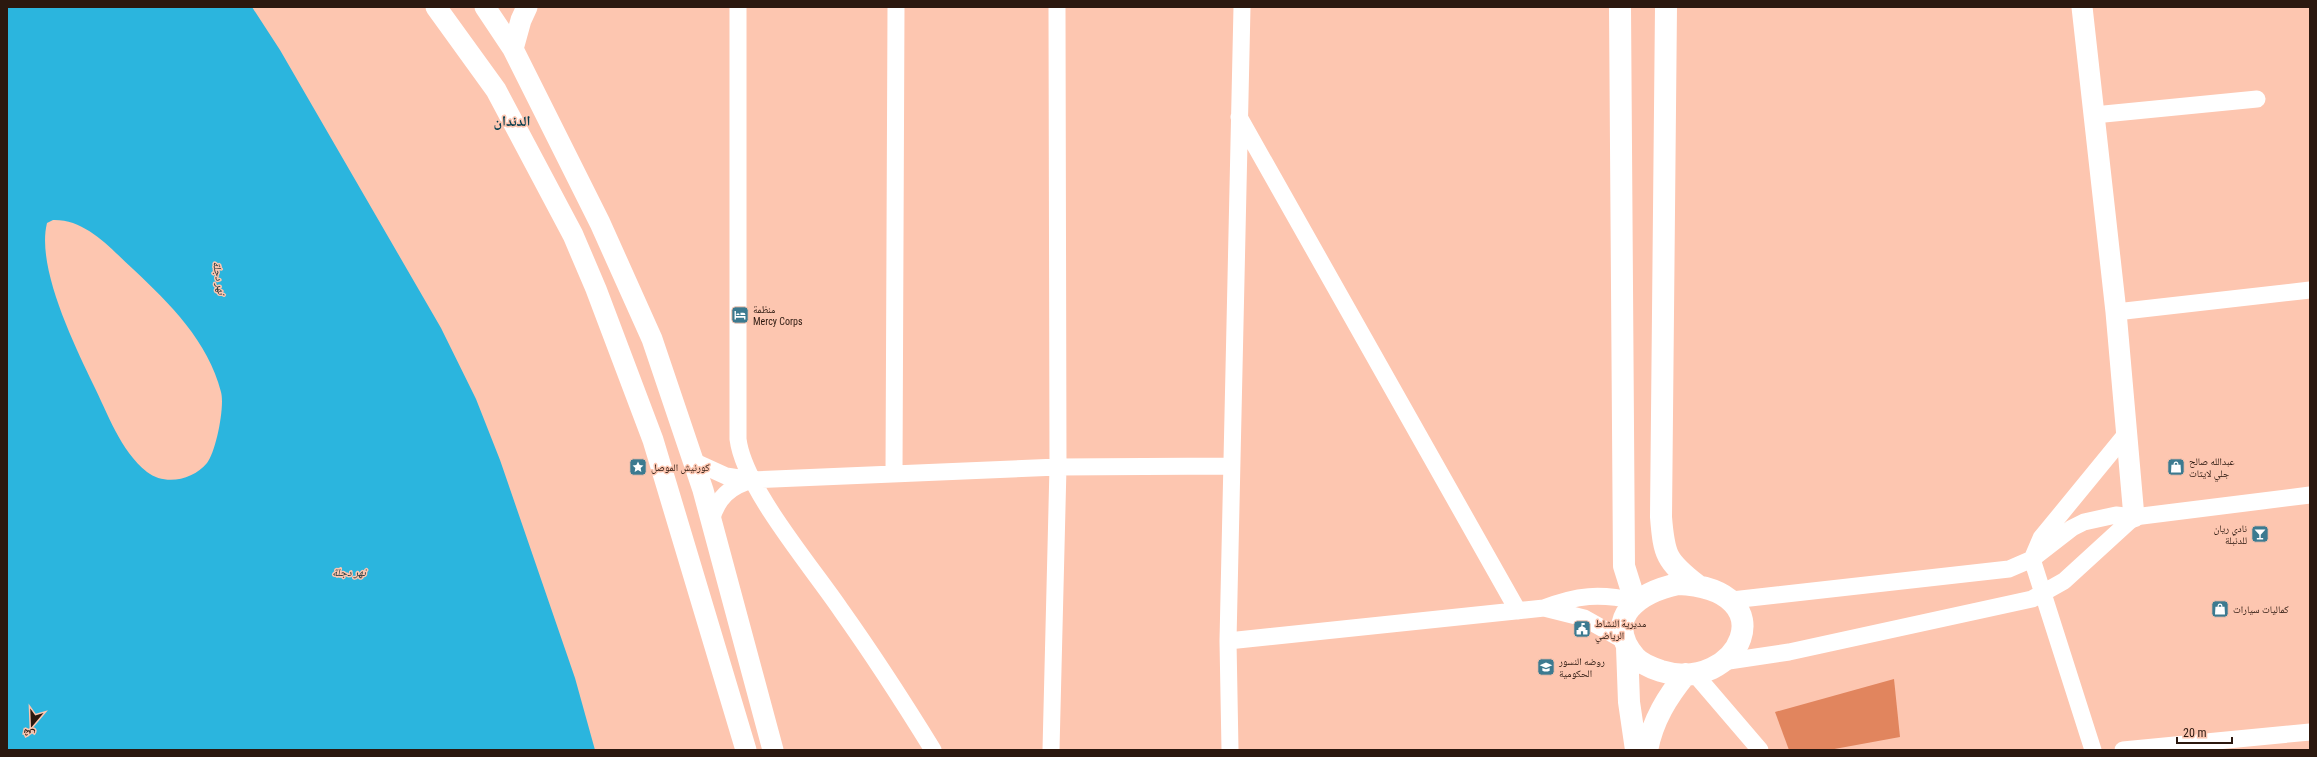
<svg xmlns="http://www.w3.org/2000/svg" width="2317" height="757" viewBox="0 0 2317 757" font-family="'Roboto Condensed','Noto Naskh Arabic',sans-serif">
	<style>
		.water { fill: #2bb5de; fill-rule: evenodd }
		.building { fill: #e1855e }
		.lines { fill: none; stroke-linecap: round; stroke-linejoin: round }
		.minor { stroke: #fff; stroke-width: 17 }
		.tertiary { stroke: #fff; stroke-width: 21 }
		.secondary { stroke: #fff; stroke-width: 22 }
		.labels { text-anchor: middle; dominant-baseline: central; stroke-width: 3; stroke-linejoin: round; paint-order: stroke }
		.poi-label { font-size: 10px; fill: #2b180f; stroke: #fdc6b0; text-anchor: start }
		.water-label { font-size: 11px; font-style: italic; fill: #1c3239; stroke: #fdc6b0 }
		.district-label { font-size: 14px; font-weight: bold; fill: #053d4e; stroke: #fdc6b0 }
	</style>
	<rect width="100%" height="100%" fill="#fdc6b0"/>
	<path class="water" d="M7 7H252L280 50 441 328 476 399 500 460 575 678 595 750H7ZM53 220C86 219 110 248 133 269 170 304 208 341 221 392 225 406 216 452 207 463 193 480 165 486 147 472 120 450 108 414 93 384 74 344 36 267 47 223Z"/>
	<path class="building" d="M1894 679 1900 737 1829 750H1789L1775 712Z"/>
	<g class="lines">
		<path class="minor" d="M738 7V439C744 488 812 567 841 610 873 655 904 703 933 750
			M2094 115 2257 99
			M1239 117 1518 611
			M2116 312 2310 290
			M693 461 726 476 752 480 1058 467 1231 466
			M894 474 896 7
			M711 521C717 498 730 486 752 480
			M1732 600 2009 569 2032 559 2072 528 2084 522 2116 515 2134 517 2310 495
			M1544 608 1584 618 1625 641
			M1228 641 1544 608C1577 595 1600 593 1635 601
			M1722 662 1789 652 2032 599 2064 581 2134 517
			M1694 673 1760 750
			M1051 750 1058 467 1057 7
			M1230 750 1228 641 1242 7
			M2093 750 2032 559 2041 538 2127 433
			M2123 750 2310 732"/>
		<path class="tertiary" d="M436 7 496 90 573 235 596 289 653 440 746 750
			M485 7 513 49 600 223 652 339 703 490 773 750
			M2082 7 2116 312 2134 517
			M513 49 521 20 527 7"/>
		<path class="secondary" d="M1620 7 1624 566 1635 601
			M1666 7 1661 517C1664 555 1666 561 1697 585
			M1678 584C1789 589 1739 695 1661 671 1652 668 1641 664 1635 657 1601 617 1641 592 1678 584Z
			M1627 647 1629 702 1636 750
			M1647 750C1653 720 1667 697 1686 674"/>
	</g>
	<defs>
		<symbol id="hotel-square" viewBox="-11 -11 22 22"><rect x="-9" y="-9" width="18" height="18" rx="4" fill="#3c7a90" stroke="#fdc6b0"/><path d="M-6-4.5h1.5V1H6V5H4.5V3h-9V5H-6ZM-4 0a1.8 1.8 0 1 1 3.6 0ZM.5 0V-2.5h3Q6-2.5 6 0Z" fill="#fff"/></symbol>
		<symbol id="sight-square" viewBox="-11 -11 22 22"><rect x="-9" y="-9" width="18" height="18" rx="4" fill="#3c7a90" stroke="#fdc6b0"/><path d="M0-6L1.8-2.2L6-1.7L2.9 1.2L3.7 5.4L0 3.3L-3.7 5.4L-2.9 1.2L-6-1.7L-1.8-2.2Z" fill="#fff"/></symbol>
		<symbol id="shop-square" viewBox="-11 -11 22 22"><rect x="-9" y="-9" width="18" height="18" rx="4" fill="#3c7a90" stroke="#fdc6b0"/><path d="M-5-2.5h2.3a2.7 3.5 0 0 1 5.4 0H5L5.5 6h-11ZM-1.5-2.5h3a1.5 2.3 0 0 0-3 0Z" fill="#fff"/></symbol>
		<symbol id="bar-square" viewBox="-11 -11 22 22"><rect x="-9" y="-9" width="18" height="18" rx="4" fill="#3c7a90" stroke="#fdc6b0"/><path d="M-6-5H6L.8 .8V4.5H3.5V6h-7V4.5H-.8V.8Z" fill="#fff"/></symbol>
		<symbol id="civic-square" viewBox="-11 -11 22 22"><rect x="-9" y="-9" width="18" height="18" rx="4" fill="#3c7a90" stroke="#fdc6b0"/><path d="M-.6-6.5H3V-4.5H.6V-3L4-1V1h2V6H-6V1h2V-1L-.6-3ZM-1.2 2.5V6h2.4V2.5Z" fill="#fff"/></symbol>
		<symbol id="school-square" viewBox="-11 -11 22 22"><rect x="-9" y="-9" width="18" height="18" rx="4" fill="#3c7a90" stroke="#fdc6b0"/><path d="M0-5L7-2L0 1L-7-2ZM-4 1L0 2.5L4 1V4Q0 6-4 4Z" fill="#fff"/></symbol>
	</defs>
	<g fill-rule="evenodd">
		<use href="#hotel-square" x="730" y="305" width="20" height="20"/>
		<use href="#sight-square" x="628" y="457" width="20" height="20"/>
		<use href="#shop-square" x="2166" y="457" width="20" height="20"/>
		<use href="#bar-square" x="2250" y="524" width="20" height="20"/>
		<use href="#shop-square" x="2210" y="599" width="20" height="20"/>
		<use href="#civic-square" x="1572" y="619" width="20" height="20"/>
		<use href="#school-square" x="1536" y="657" width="20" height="20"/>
	</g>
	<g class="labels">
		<g class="poi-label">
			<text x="753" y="309">منظمة<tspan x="753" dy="12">Mercy Corps</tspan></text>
			<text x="2189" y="461">عبدالله صالح<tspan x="2189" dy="12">جلي لايتات</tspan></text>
			<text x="651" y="467">كورنيش الموصل</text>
			<text x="2247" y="528" text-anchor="end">نادي ريان<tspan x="2247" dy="12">للدنبلة</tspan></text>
			<text x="2233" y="609">كماليات سيارات</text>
			<text x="1595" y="623">مديرية النشاط<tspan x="1595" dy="12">الرياضي</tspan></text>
			<text x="1559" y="661">روضه النسور<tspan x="1559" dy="12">الحكومية</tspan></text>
		</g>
		<g class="water-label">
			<text transform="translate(219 278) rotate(81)">نهر دجلة</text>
			<text x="349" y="572">نهر دجلة</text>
		</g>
		<g class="district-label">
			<text x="512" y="121">الدندان</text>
		</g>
	</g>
	<rect width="2317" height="757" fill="none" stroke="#2b180f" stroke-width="16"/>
	<g transform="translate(32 725) rotate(199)" stroke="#fdc6b0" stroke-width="3" paint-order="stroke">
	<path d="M0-3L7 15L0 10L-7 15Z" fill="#2b180f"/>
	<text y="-6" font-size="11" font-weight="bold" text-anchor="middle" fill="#2b180f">ش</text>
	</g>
	<path d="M2177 737v6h55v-6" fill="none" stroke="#2b180f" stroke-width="2"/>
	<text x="2183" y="737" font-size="12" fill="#2b180f" stroke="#fdc6b0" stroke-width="3" paint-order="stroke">20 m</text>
</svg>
